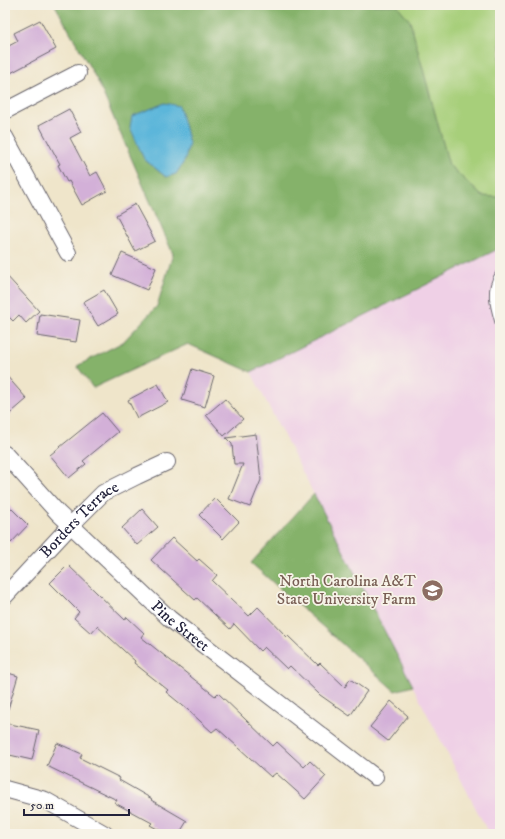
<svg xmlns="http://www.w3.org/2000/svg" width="505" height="839" viewBox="0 0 505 839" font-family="'IM FELL DW Pica',serif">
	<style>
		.built { fill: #efd0e6 }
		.green { fill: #a7cf7a; stroke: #64785a }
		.forest { fill: #85b26a; stroke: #546a52; fill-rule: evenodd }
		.water { fill: #5cb6da; stroke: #3f6c8a }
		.building { fill: #d3b0d8 }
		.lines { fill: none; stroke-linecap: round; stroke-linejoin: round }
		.lane-casing { stroke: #6a666d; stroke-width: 10 }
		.street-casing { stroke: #6a666d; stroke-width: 18 }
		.lane { stroke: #fff; stroke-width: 8 }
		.street { stroke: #fff; stroke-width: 16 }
		.labels { text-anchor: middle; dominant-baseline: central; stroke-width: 3.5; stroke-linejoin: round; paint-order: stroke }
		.street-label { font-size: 16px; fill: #22223b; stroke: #f7f3e8 }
		.education-label { font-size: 16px; fill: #785e54; stroke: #f7f3e8; text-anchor: end }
	</style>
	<rect width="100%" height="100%" fill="#f7f3e8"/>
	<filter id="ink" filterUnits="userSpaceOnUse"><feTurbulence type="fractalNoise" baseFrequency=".025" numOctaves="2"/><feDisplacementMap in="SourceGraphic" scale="8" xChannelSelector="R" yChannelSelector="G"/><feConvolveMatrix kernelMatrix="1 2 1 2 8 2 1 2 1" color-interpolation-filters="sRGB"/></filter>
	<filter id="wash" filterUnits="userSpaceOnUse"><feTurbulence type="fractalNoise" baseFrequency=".012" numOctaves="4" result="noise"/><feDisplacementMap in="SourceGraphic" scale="16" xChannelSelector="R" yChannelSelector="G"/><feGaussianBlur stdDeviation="0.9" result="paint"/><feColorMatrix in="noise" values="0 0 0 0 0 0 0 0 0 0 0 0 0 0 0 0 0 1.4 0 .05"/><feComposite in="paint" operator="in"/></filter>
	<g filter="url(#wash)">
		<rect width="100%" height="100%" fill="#efe5ca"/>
		<path class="built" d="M500 248V834H489L251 372Z"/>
		<path class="green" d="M368 5H500V213L452 237Z"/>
		<path class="forest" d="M55 5H397L410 21 449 165 482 196 497 197 500 195V248L251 372 188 344 93 388 77 366 123 342 157 306 173 254 98 82ZM144 159 185 160 176 174 166 177Z
			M314 494 413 686 395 691 251 563Z"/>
		<path class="water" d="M165 103 179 106 189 143 185 160 176 174 166 177 144 159 130 127 132 116Z"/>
		<g id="blocks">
			<path class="building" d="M40 20 56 49 5 76V48L18 41 14 33Z
				M69 109 81 132 70 138 90 176 97 172 107 191 82 205 69 181 67 182 58 165 60 164 39 125Z
				M135 204 155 241 135 251 116 215Z
				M122 253 156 268 147 290 112 275Z
				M5 274 39 311 26 323 19 315 13 321 5 313Z
				M104 290 118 314 98 326 83 302Z
				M40 314 80 320 76 342 37 336Z
				M192 369 214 376 205 407 182 400Z
				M5 374 27 399 5 418Z
				M158 384 168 402 137 418 128 400Z
				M225 399 243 419 224 436 206 415Z
				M102 413 118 432 83 461 86 464 69 478 50 455Z
				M256 434 261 480 250 507 229 499 243 464H234L232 444 226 438Z
				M215 498 239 522 223 539 199 515Z
				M5 502 28 525 11 543 5 537Z
				M142 509 158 527 137 545 122 528Z
				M172 538 197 561 199 559 217 575 212 581 249 616 258 607 287 637 288 636 318 665 320 663 345 687 350 679 367 691 350 716 320 695 290 666 287 669 264 647 260 651 234 624 230 629 197 598 195 600 151 560Z
				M68 565 125 620 127 617 144 633 141 637 215 696 218 693 273 746 277 742 304 767 310 761 326 776 305 799 276 773 271 777 217 728 212 732 188 710 166 692 168 690 134 663 135 661 97 626 91 633 74 618 79 612 50 583Z
				M5 672 18 676 8 709H5Z
				M391 701 408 716 388 741 370 727Z
				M5 723 39 730 32 760 5 754Z
				M57 743 82 754 80 758 120 778 119 780 152 799 151 800 187 821 179 834H166L150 825 152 823 115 803 117 800 47 766Z"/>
		</g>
	</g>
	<g filter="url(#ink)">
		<use href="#blocks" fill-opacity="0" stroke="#6a666d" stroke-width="1"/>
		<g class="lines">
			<defs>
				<path id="lane" d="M500 274C489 290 495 307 500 324"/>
				<g id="street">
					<path d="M5 111 78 73"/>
					<path d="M5 137 68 253"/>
					<path id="s1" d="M5 454 58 513 170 619 375 777"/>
					<path id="s2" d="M5 596 71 525 103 493 137 476 167 462"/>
					<path d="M5 789 45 800 105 834"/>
				</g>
			</defs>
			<use href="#lane" class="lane-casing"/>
			<use href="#street" class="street-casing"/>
			<use href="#lane" class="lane"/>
			<use href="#street" class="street"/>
		</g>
	</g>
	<defs>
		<symbol id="university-disc" viewBox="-11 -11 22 22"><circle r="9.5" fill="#8d6e63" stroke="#f7f3e8"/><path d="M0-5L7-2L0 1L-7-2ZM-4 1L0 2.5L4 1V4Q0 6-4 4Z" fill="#fff"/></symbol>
	</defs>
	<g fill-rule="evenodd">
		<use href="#university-disc" x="420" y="578" width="25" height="25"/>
	</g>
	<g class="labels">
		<g class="street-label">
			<text stroke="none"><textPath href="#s2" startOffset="107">Borders Terrace</textPath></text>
			<text stroke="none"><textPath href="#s1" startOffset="246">Pine Street</textPath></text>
		</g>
		<g class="education-label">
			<text x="416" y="581">North Carolina A&amp;T<tspan x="416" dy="18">State University Farm</tspan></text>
		</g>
	</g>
	<rect width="505" height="839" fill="none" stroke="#f7f3e8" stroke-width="20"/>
	<path d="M24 809v6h105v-6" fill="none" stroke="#22223b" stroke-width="2"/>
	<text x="30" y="809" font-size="12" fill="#22223b" stroke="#f7f3e8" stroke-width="3" paint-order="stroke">50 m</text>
</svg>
